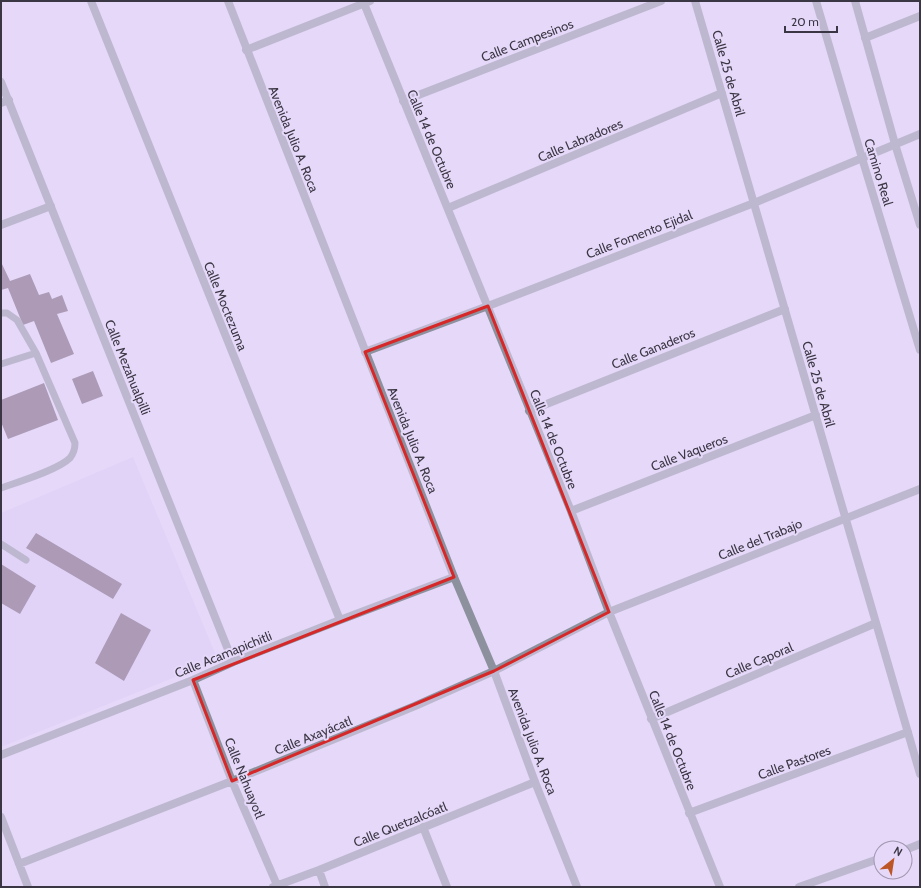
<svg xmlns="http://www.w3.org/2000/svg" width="921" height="888" viewBox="0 0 921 888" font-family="Cabin,sans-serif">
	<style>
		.built { fill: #dcccf3 }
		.building { fill: #674f65 }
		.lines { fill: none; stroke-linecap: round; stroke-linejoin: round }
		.service { stroke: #8d919e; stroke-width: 7 }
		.minor { stroke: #8d919e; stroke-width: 8 }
		.tertiary { stroke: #8d919e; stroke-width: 8 }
		.marked { fill: none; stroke: #d62828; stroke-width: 3; stroke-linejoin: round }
		.labels { text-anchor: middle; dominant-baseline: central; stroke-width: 4; stroke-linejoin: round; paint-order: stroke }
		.street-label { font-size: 13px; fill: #3b3643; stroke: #e5d8f9 }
	</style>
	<rect width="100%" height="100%" fill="#e5d8f9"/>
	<path class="built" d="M133 457 218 660 1 747V513Z"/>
	<path class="building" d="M1 262 10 281 30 274 39 295 49 292 52 299 62 295 68 311 57 314 74 354 51 363 34 321 23 325 8 288 1 290Z
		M93 371 103 396 82 404 72 379Z
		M44 383 58 420 8 439 1 422V400Z
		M36 533 122 584 113 599 26 548Z
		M1 564 36 586 20 614 1 603Z
		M121 613 151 630 124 681 95 663Z"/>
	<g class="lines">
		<path class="service" d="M1 313H7L17 320 36 353 75 443C75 449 74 453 70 458 58 470 18 482 1 488
			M1 364 36 353
			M1 544 26 560"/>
		<path class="minor" d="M91 1 340 620
			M363 1 571 511 609 612 720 887
			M695 1 920 774
			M865 38 920 16
			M246 50 370 1
			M1 82 233 662
			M403 101 661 1
			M1 103 9 100
			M448 208 722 93
			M1 225 51 206
			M365 352 488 306 754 203 920 134
			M529 411 785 309
			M571 511 816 415
			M193 680 232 781 277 885
			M651 719 876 623
			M1 755 193 680 233 662 340 620 454 577
			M689 813 908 732
			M1 817 28 887
			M423 827 447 887
			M905 850 920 844
			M19 864 232 781 415 706 494 671 609 612 920 489
			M319 870 325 887
			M273 887 319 870 535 782
			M799 887 881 858"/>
		<path class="tertiary" d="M228 1 454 577 494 671 535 782 577 887
			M816 1 862 158 920 350
			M855 1 895 144 920 225"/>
	</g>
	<path d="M0 0H921V888H0ZM488 306 609 612 494 671 232 781 193 680 454 577 365 352Z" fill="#e5d8f9" fill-opacity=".55" fill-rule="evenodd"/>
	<path class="marked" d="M488 306 609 612 494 671 232 781 193 680 454 577 365 352Z"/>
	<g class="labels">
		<g class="street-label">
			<text transform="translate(527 40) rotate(-21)">Calle Campesinos</text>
			<text transform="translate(729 73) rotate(74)">Calle 25 de Abril</text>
			<text transform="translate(294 139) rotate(68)">Avenida Julio A. Roca</text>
			<text transform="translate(432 139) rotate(67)">Calle 14 de Octubre</text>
			<text transform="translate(580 140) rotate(-23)">Calle Labradores</text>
			<text transform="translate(879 172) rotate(73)">Camino Real</text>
			<text transform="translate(639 234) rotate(-21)">Calle Fomento Ejidal</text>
			<text transform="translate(226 306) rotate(68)">Calle Moctezuma</text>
			<text transform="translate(653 348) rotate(-22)">Calle Ganaderos</text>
			<text transform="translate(128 367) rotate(68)">Calle Mezahualpilli</text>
			<text transform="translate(819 384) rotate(74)">Calle 25 de Abril</text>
			<text transform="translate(554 439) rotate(68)">Calle 14 de Octubre</text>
			<text transform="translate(413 440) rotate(68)">Avenida Julio A. Roca</text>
			<text transform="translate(689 452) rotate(-21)">Calle Vaqueros</text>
			<text transform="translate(760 539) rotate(-22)">Calle del Trabajo</text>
			<text transform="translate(223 654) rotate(-22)">Calle Acamapichitli</text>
			<text transform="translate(759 660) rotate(-23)">Calle Caporal</text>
			<text transform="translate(313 735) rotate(-22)">Calle Axayácatl</text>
			<text transform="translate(673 740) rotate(68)">Calle 14 de Octubre</text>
			<text transform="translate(533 741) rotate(69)">Avenida Julio A. Roca</text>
			<text transform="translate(794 762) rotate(-20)">Calle Pastores</text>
			<text transform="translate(245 778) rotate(68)">Calle Nahuayotl</text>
			<text transform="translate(400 824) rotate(-22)">Calle Quetzalcóatl</text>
		</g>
	</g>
	<rect width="921" height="888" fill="none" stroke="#3b3643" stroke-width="4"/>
	<g transform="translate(893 860) rotate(30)"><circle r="19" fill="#e5d8f9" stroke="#a197b0"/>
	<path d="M0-3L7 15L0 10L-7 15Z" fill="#bc5627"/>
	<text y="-6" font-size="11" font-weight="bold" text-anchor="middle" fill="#3b3643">N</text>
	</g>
	<path d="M785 26v6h52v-6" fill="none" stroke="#3b3643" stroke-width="2"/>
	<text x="791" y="26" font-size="12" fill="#3b3643" stroke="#e5d8f9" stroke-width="3" paint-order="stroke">20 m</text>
</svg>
